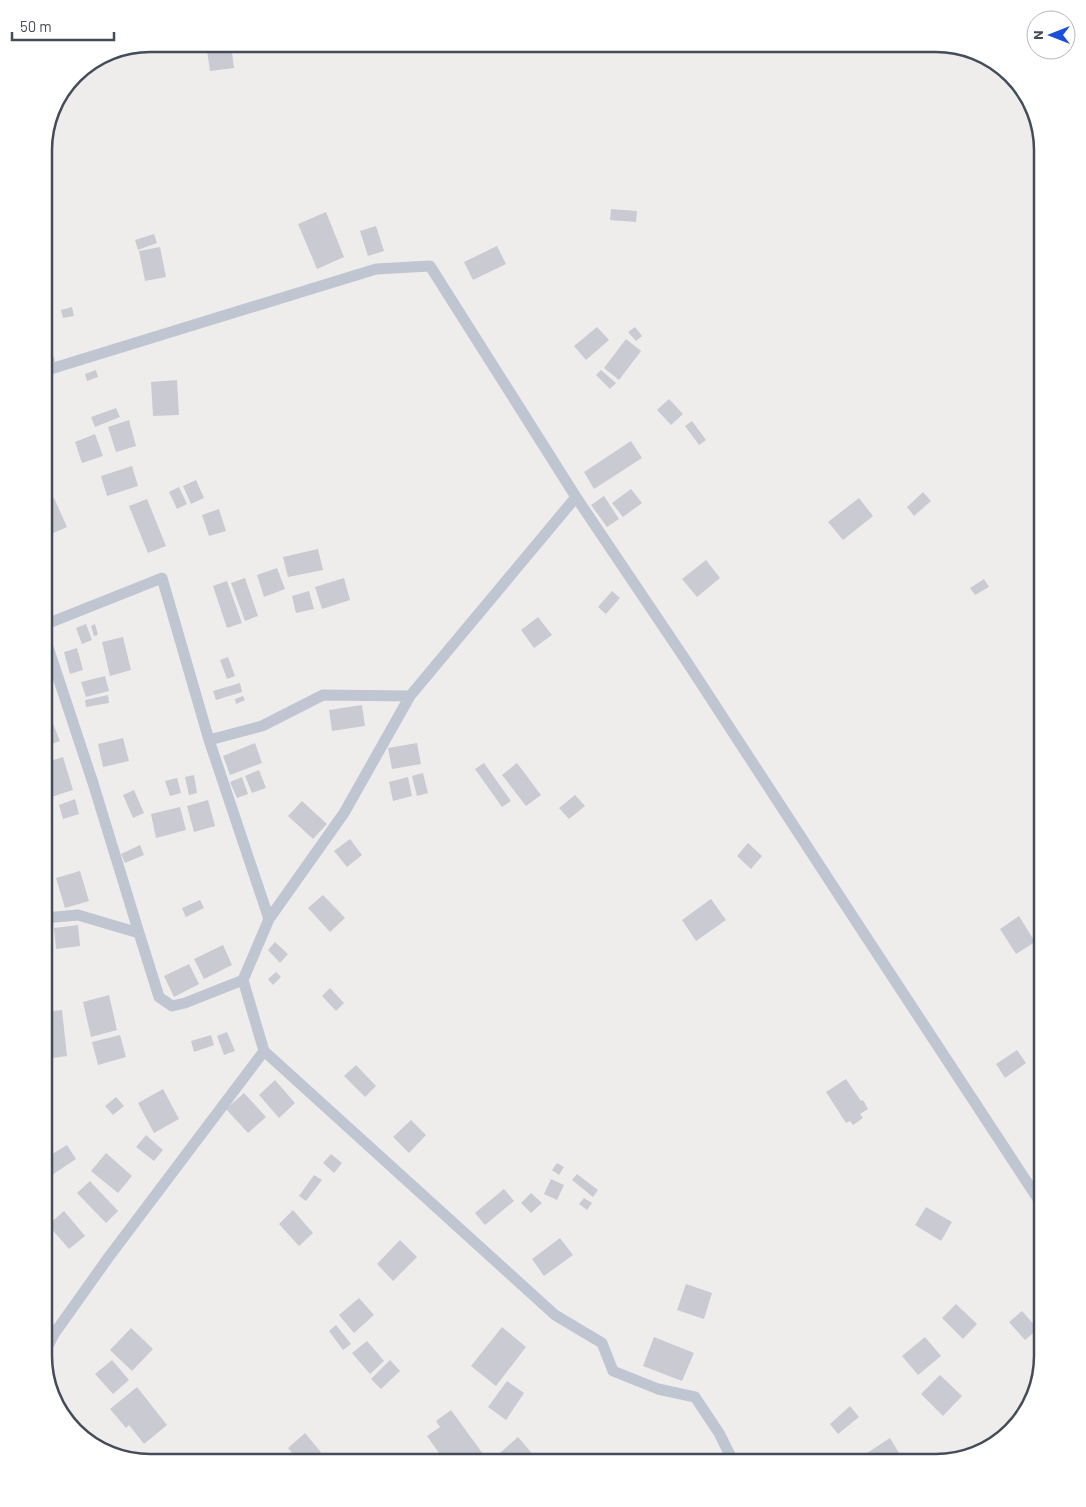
<svg xmlns="http://www.w3.org/2000/svg" width="1086" height="1507" viewBox="0 0 1086 1507" font-family="Barlow,sans-serif">
	<style>
		.building { fill: #c9cad2 }
		.lines { fill: none; stroke-linecap: round; stroke-linejoin: round }
		.minor { stroke: #bfc6d2; stroke-width: 11 }
		.rim { fill: none; stroke: #454c59; stroke-width: 2.5 }
	</style>
	<rect width="100%" height="100%" fill="#efedec"/>
	<path class="building" d="M206 44H231L234 68 210 71Z
		M611 209 637 211 636 222 610 220Z
		M326 212 344 257 317 269 298 224Z
		M376 226 384 251 368 256 360 231Z
		M154 234 157 243 138 250 135 240Z
		M497 246 506 264 473 280 464 262Z
		M160 247 166 277 145 281 139 251Z
		M72 307 74 316 63 318 61 310Z
		M597 327 609 340 586 360 574 346Z
		M635 327 642 336 636 341 628 332Z
		M626 339 641 351 619 380 604 368Z
		M54 357 55 362 44 364V358Z
		M96 370 98 377 87 381 85 374Z
		M601 370 616 383 610 389 596 375Z
		M177 380 179 415 153 416 151 382Z
		M669 399 683 414 671 425 657 410Z
		M116 408 120 417 95 427 91 417Z
		M46 409 50 418 44 421V410Z
		M129 420 136 446 116 452 108 427Z
		M692 421 706 440 699 445 685 426Z
		M95 434 103 456 82 463 75 442Z
		M631 441 642 458 594 489 584 472Z
		M132 466 138 486 107 496 101 476Z
		M196 480 204 498 191 504 183 486Z
		M179 487 187 504 177 509 169 492Z
		M631 489 642 503 623 517 612 503Z
		M923 492 931 501 914 516 907 507Z
		M604 496 619 519 607 527 591 505Z
		M54 498 67 527 49 535 44 523V502Z
		M859 498 873 516 843 540 828 522Z
		M147 499 166 546 148 553 129 506Z
		M219 509 226 531 209 536 202 515Z
		M318 549 323 570 288 577 283 557Z
		M706 560 720 578 697 597 682 579Z
		M277 568 285 589 264 597 257 575Z
		M245 578 258 616 245 621 231 583Z
		M344 578 350 600 322 609 315 587Z
		M984 579 989 587 975 595 970 588Z
		M227 581 242 623 227 628 213 586Z
		M309 591 314 609 296 613 292 596Z
		M612 591 620 598 606 614 598 607Z
		M538 617 552 635 534 648 521 630Z
		M86 624 92 640 82 644 76 628Z
		M95 624 98 635 94 636 91 626Z
		M123 637 131 670 110 676 102 642Z
		M77 648 83 670 70 674 64 652Z
		M228 657 235 676 227 679 220 660Z
		M105 676 109 691 86 697 81 682Z
		M240 683 242 692 216 700 213 691Z
		M108 695 109 703 86 707 85 700Z
		M243 696 245 700 236 704 235 699Z
		M47 704 50 714 44 716V705Z
		M362 705 365 726 332 731 329 710Z
		M52 721 60 741 44 747V724Z
		M123 738 129 761 103 767 98 744Z
		M255 743 262 763 230 775 223 756Z
		M417 743 421 764 392 769 388 748Z
		M63 757 73 790 48 798 44 784V763Z
		M484 763 511 801 502 807 475 769Z
		M517 763 541 795 526 806 502 775Z
		M259 770 266 788 252 793 245 776Z
		M423 773 428 793 417 796 412 776Z
		M194 775 197 793 189 795 185 777Z
		M242 777 248 794 237 798 230 782Z
		M408 777 412 796 393 801 389 782Z
		M177 778 181 793 170 796 165 781Z
		M134 790 144 813 133 818 123 795Z
		M575 795 585 806 569 819 559 808Z
		M75 799 79 814 63 819 59 805Z
		M208 800 215 826 194 832 187 806Z
		M302 801 327 824 313 839 288 816Z
		M180 807 186 830 156 838 151 814Z
		M350 839 362 855 347 867 334 851Z
		M748 843 762 856 751 869 737 856Z
		M140 845 144 855 125 863 121 854Z
		M44 866H46L49 878 44 879Z
		M80 871 89 901 65 908 56 878Z
		M47 882 52 902 44 903V883Z
		M323 895 345 918 330 932 308 908Z
		M711 899 726 920 696 941 682 920Z
		M200 900 204 908 186 917 182 908Z
		M1019 916 1035 942 1016 954 1000 929Z
		M78 925 80 946 56 949 54 928Z
		M275 942 288 954 280 963 268 950Z
		M223 945 232 965 204 979 194 959Z
		M44 953 48 973 44 974Z
		M189 964 199 984 174 997 164 976Z
		M276 972 281 977 273 985 268 979Z
		M330 988 344 1003 336 1011 322 996Z
		M109 995 117 1030 91 1037 83 1002Z
		M62 1010 67 1056 46 1059 44 1040V1012Z
		M227 1032 235 1051 224 1055 217 1036Z
		M120 1035 126 1057 98 1065 92 1042Z
		M211 1035 214 1045 194 1052 191 1041Z
		M1017 1050 1026 1063 1005 1078 996 1064Z
		M356 1065 376 1086 365 1097 344 1076Z
		M846 1079 861 1101 863 1100 868 1109 860 1114 863 1118 853 1125 850 1121 846 1123 826 1092Z
		M275 1080 295 1103 279 1118 259 1095Z
		M163 1089 179 1119 154 1133 138 1103Z
		M244 1093 266 1117 248 1133 226 1109Z
		M116 1097 124 1106 113 1115 105 1106Z
		M411 1120 426 1135 409 1153 393 1137Z
		M146 1135 163 1150 154 1161 136 1147Z
		M67 1145 76 1159 52 1175 44 1162V1159Z
		M106 1153 132 1176 118 1193 91 1171Z
		M331 1154 342 1163 334 1173 323 1163Z
		M557 1163 564 1167 559 1175 552 1170Z
		M577 1174 598 1190 593 1197 572 1180Z
		M314 1175 322 1180 306 1201 299 1196Z
		M551 1179 564 1185 557 1200 544 1194Z
		M90 1181 118 1211 106 1223 77 1193Z
		M504 1189 514 1201 485 1225 475 1213Z
		M531 1193 542 1203 531 1213 521 1203Z
		M584 1198 592 1203 587 1210 579 1204Z
		M926 1207 952 1222 941 1241 915 1225Z
		M293 1210 313 1233 299 1246 279 1224Z
		M64 1211 85 1236 69 1249 48 1225Z
		M560 1238 573 1255 544 1276 532 1259Z
		M400 1240 417 1257 393 1281 377 1264Z
		M686 1284 712 1293 704 1319 677 1310Z
		M359 1298 374 1315 354 1333 339 1315Z
		M956 1304 977 1324 963 1339 942 1318Z
		M1022 1311 1038 1329 1025 1340 1009 1322Z
		M336 1325 351 1344 343 1350 329 1331Z
		M502 1327 526 1347 496 1386 471 1366Z
		M131 1328 153 1349 132 1371 110 1350Z
		M654 1337 694 1353 682 1381 643 1366Z
		M925 1337 941 1356 918 1375 902 1356Z
		M367 1341 384 1361 370 1374 352 1353Z
		M112 1360 129 1380 113 1394 95 1374Z
		M390 1360 400 1371 381 1389 371 1379Z
		M940 1375 962 1396 943 1416 921 1394Z
		M507 1381 524 1393 506 1420 488 1407Z
		M137 1387 167 1425 144 1444 129 1425 126 1428 110 1409Z
		M850 1406 859 1417 838 1434 830 1424Z
		M451 1410 486 1458 479 1463H446L427 1436 440 1427 436 1421Z
		M305 1433 324 1456 315 1463H301L288 1448Z
		M518 1437 540 1463H495L492 1460Z
		M890 1438 902 1458 893 1463H873L867 1453Z"/>
	<g class="lines">
		<path class="minor" d="M44 371 376 269 430 266 576 497
			M44 625 162 578 209 740 269 919
			M209 740 262 726 323 695 410 696
			M44 918 78 915 139 933 93 783 44 635
			M139 933 159 997 172 1006 185 1003 243 980
			M264 1051 555 1315 602 1343 613 1371 658 1389 695 1397 719 1433 734 1463
			M44 1354 54 1334 108 1258 264 1051 243 980 269 919 344 813 410 696 576 497 685 659 861 929 1042 1205"/>
	</g>
	<path d="M0 0H1086V1507H0ZM150 52H936A98 98 0 0 1 1034 150V1356A98 98 0 0 1 936 1454H150A98 98 0 0 1 52 1356V150A98 98 0 0 1 150 52Z" fill="#fff" fill-rule="evenodd"/>
	<path class="rim" d="M150 52H936A98 98 0 0 1 1034 150V1356A98 98 0 0 1 936 1454H150A98 98 0 0 1 52 1356V150A98 98 0 0 1 150 52Z"/>
	<g transform="translate(1051 35) rotate(270)"><circle r="24" fill="#ffffff" stroke="#b5b7bd"/>
	<path d="M0-4L9 19L0 12L-9 19Z" fill="#1a4fdc"/>
	<text y="-8" font-size="14" font-weight="bold" text-anchor="middle" fill="#454c59">N</text>
	</g>
	<path d="M12 32v8h102v-8" fill="none" stroke="#454c59" stroke-width="2.5"/>
	<text x="20" y="32" font-size="15" fill="#454c59" stroke="#ffffff" stroke-width="4" paint-order="stroke">50 m</text>
</svg>
